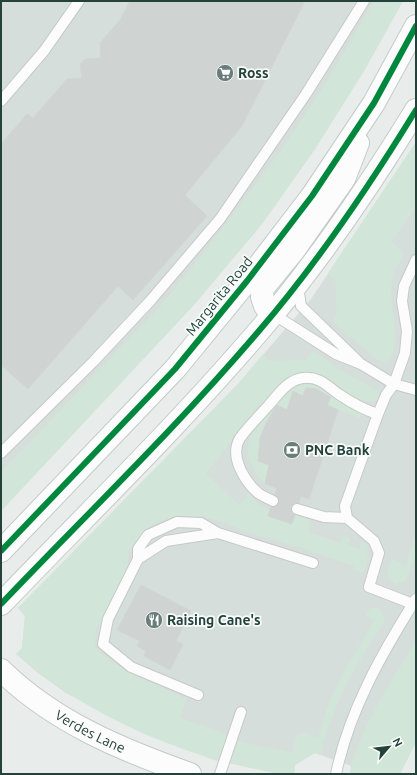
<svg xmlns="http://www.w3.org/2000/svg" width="417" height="775" viewBox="0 0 417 775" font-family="Ubuntu,sans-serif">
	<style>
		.built { fill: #d6dedb }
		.green { fill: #d1e6d8 }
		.building { fill: #cfd4d2; stroke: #d1d6d4 }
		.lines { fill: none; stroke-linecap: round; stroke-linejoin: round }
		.service-casing { stroke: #c5cac8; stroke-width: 12 }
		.tertiary-casing { stroke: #c5cac8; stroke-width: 24 }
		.secondary-casing { stroke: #c3cbc8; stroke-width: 24 }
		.service { stroke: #fcfcfc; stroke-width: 10 }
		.tertiary { stroke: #fcfcfc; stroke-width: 22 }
		.secondary { stroke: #fcfcfc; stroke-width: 22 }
		.cycleway-casing { stroke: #f7fbf9; stroke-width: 8 }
		.cycleway { stroke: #00873e; stroke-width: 6 }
		.labels { text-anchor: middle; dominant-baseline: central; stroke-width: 3.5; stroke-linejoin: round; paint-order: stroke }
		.poi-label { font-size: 14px; font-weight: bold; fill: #24423a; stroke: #f7fbf9; text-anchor: start }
		.street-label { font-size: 14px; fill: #24423a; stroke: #f7fbf9 }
	</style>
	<rect width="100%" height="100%" fill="#e8edeb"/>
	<path class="built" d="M1 1H403L364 71 315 149 262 224 193 306 1 511Z
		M416 142V742L400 774H350L351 766 315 753 295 765 294 774H279L214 760 139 731 66 693 38 673 16 654 22 648 25 616 18 608 238 384 311 299Z"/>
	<path class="green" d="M374 1H403L364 71 315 149 262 224 193 306 1 511V472L159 308 213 241 281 151 328 80Z
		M416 142V208L391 241 402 252 404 256C401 261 396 267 394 272 384 303 404 331 390 359L384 362 377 359 332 321 337 314 335 280 328 273Z
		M313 351 339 370 379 391 378 398 374 402C350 401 335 381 314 373 304 370 293 374 285 380 277 386 271 396 264 403 243 426 224 449 206 474L239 505 249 493 261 507 270 510 268 516 292 524 295 515 311 521 308 532 340 543 343 536 350 538 347 545 359 549 362 542 367 544C368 554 369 565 362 573L354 570V566L302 548 247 532 222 522 201 516H177L152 524 128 552 127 571 96 630 94 646C118 672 156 684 186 699L180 718 218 731 245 743 293 753 295 740 300 733H306L318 738 329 702 344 672 374 621 366 615 370 608H378C384 613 385 618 383 625 353 666 333 706 320 755L314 753 295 765 294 774C277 774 261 770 243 766 161 748 80 709 16 654L22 648 25 616 18 608 238 384 263 354 269 361 306 360Z
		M306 384 319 387 362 414 360 418 327 405 331 397 316 389 306 388 303 396 293 391 287 410 276 405 260 438 258 461 269 465 265 484C249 467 243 451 253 429L290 388Z
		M416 534V555L406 580 396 584C385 577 386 570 393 559L406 565Z
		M416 641V742L400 774H350C356 734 395 676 416 641Z"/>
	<path class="building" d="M130 1H305L242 126 185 195 207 216 133 300 118 286 28 389 1 365V144L27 114 33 118 67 79 82 78 80 64 85 59 101 58 100 43 120 20Z
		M306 388 316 389 331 397 327 405 338 410 309 499 301 496 299 503H295L291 507V511L295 515 292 524 268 516 271 507 277 506 279 500 275 495 277 488 265 484 269 465 258 461 260 438 266 423 277 405 287 410 293 391 303 396Z
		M141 585 191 611 176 641 183 644 170 670 144 656 146 651 137 646 140 641 117 630Z"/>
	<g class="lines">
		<defs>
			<path id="service" d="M1 101 44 51 79 1
				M300 286 299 293 301 306 358 361
				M273 314 336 354 361 364 394 384 416 390
				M1 453 93 362 151 300 220 219 306 94 364 1
				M273 501C268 498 261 496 257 492 244 480 229 456 240 438 248 427 259 416 268 406 278 395 287 380 303 378 320 376 328 387 340 395 352 403 364 410 378 414
				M297 509 324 517 347 518
				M138 559V549L148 535 177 522 201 523 218 533
				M413 604 369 587 379 553 374 541 347 518 345 506 378 414 386 395 394 384 405 353 407 331 402 301 404 286 416 260
				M198 695 131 667 103 644 108 619 138 559 166 541 218 533 313 563
				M220 774 241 712
				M336 774C349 711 382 653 416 599"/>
			<g id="tertiary">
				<path id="s1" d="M1 670C54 722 122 750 190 774"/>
			</g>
			<path id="secondary" d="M273 314 265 306 262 297 263 288 294 250 344 179 358 143
				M1 551 175 369 247 281 312 196 374 103 416 26
				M1 604C87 514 177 427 258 332 316 265 370 185 416 110"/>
		</defs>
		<use href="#service" class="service-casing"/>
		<use href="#tertiary" class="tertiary-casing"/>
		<use href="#secondary" class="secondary-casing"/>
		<use href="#service" class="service"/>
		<use href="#tertiary" class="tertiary"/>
		<use href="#secondary" class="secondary"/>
		<defs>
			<path id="cycleway" d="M1 551 175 369 247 281 312 196 374 103 416 26
				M1 604C87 514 177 427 258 332 316 265 370 185 416 110"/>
		</defs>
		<use href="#cycleway" class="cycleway-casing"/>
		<use href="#cycleway" class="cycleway"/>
	</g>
	<defs>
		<symbol id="supermarket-disc" viewBox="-11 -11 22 22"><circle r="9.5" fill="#697e78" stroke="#f7fbf9"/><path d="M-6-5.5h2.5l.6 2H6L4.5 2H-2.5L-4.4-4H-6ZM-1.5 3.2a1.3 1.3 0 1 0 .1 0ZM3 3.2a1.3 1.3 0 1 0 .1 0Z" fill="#fff"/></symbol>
		<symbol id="bank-disc" viewBox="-11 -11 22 22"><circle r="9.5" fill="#697e78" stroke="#f7fbf9"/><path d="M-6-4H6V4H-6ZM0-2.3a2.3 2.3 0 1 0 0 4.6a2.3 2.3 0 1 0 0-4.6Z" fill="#fff"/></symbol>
		<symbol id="restaurant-disc" viewBox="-11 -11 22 22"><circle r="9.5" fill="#697e78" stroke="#f7fbf9"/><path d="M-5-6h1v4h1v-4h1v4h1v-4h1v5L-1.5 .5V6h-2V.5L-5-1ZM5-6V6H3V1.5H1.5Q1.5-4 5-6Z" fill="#fff"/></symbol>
	</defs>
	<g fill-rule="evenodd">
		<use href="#supermarket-disc" x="215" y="63" width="20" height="20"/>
		<use href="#bank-disc" x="282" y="440" width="20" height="20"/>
		<use href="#restaurant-disc" x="144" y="610" width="20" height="20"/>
	</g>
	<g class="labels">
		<g class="poi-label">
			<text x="238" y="73">Ross</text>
			<text x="305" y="450">PNC Bank</text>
			<text x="167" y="620">Raising Cane's</text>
		</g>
		<g class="street-label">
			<text transform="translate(219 296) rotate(-51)">Margarita Road</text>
			<text stroke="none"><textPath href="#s1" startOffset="109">Verdes Lane</textPath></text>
		</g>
	</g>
	<rect width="417" height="775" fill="none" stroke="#24423a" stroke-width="4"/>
	<g transform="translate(389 747) rotate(62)" stroke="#f7fbf9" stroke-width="3" paint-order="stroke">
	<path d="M0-3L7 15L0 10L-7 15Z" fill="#24423a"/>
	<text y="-6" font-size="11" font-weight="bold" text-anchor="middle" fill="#24423a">N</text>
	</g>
</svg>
